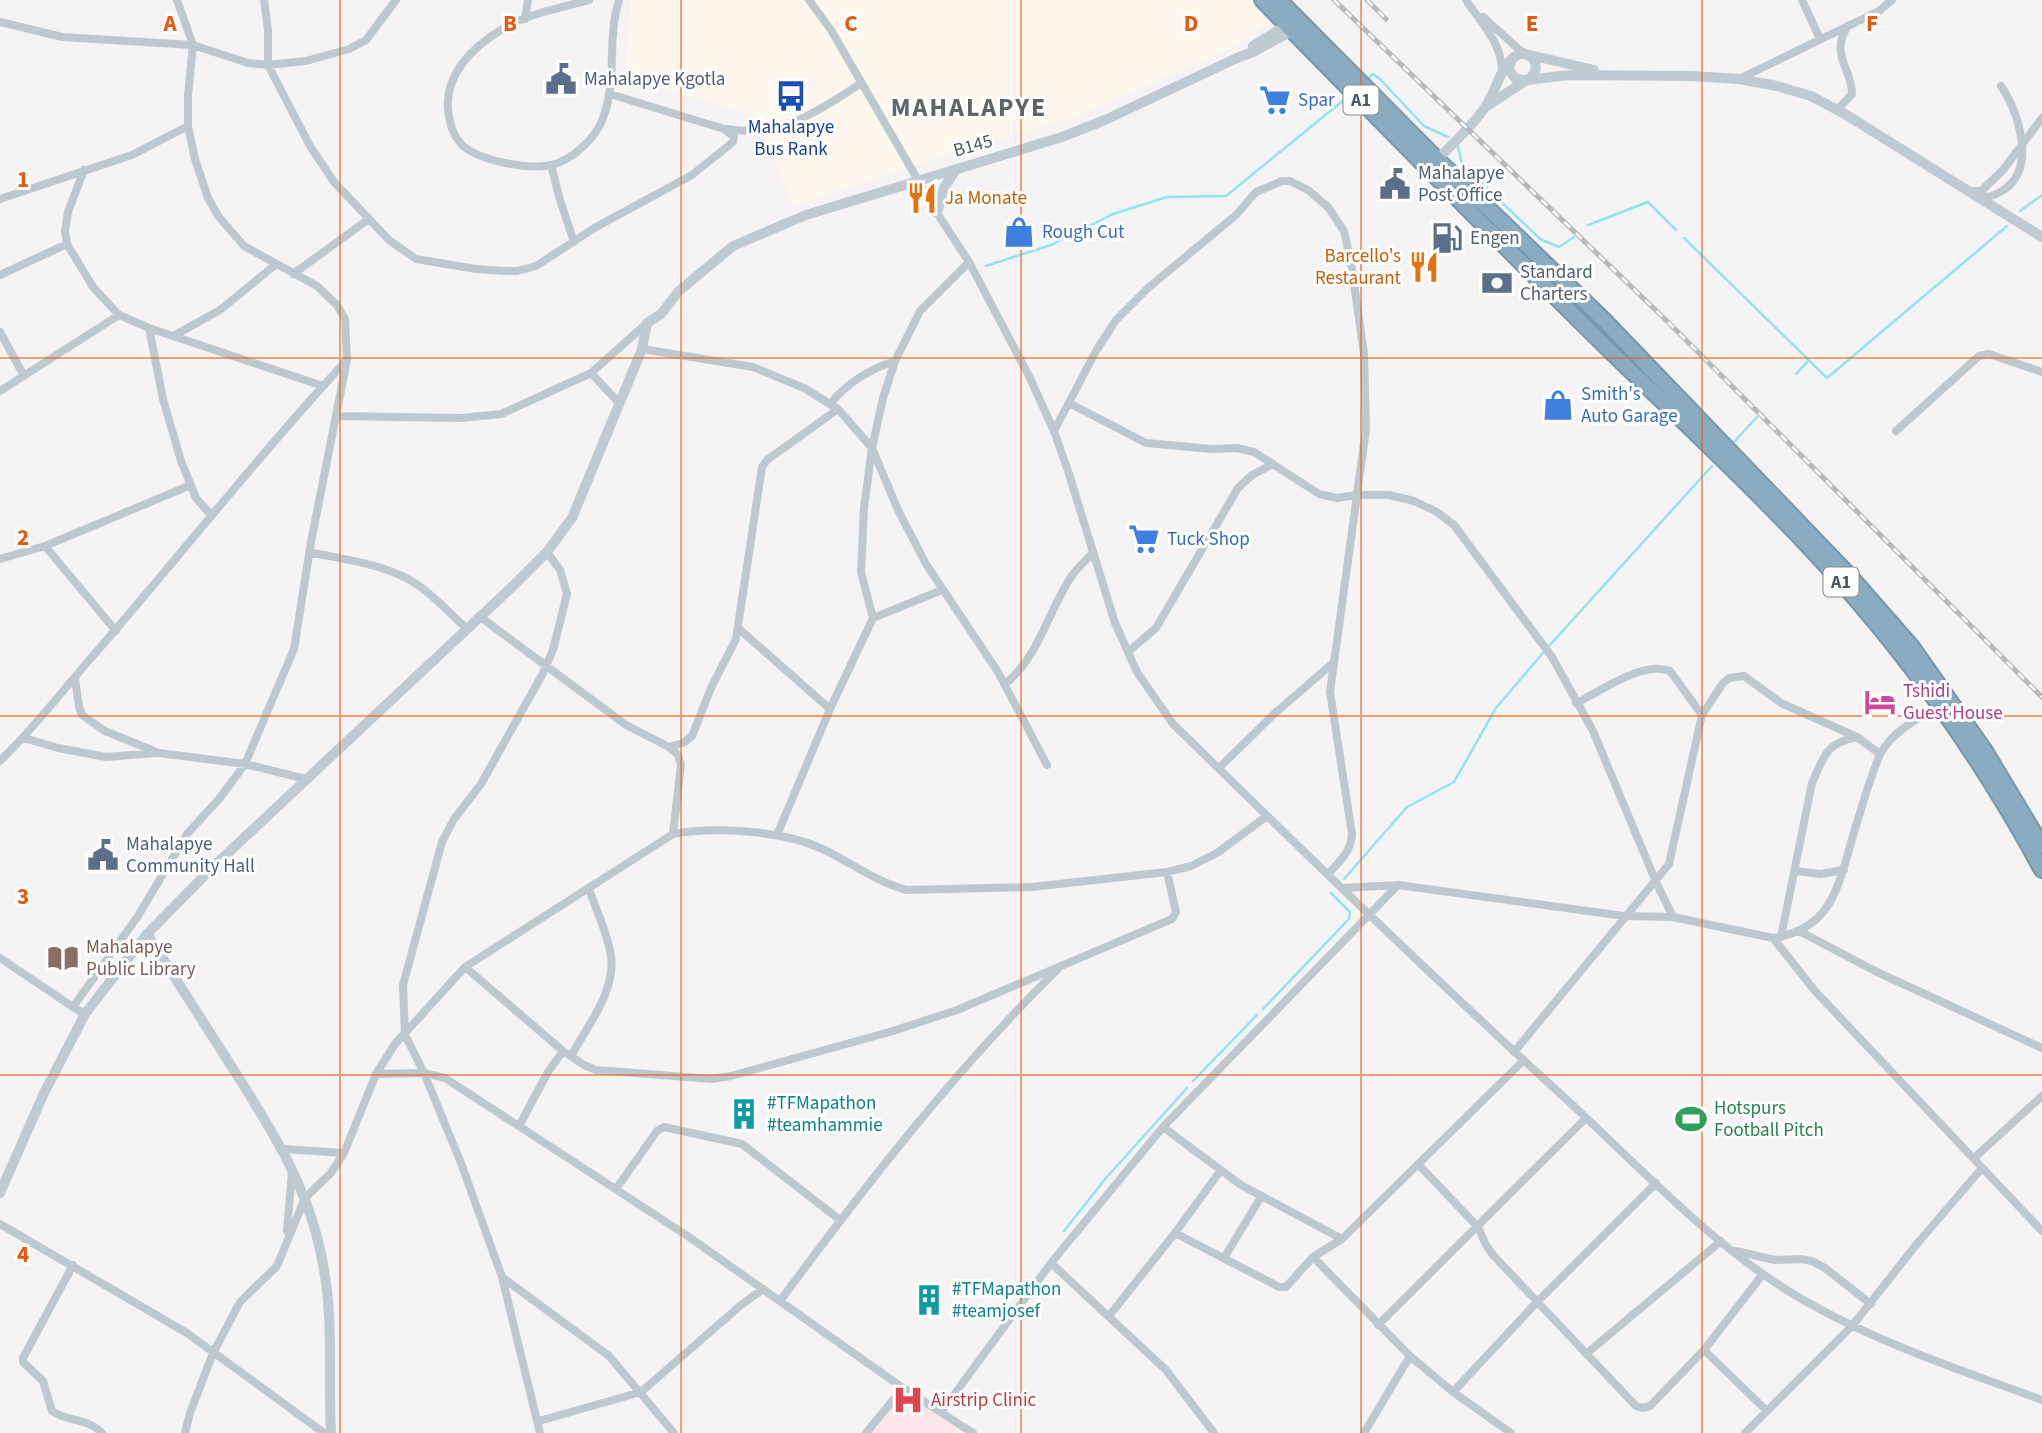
<svg xmlns="http://www.w3.org/2000/svg" width="2042" height="1433" viewBox="0 0 2042 1433" font-family="'Source Sans 3',sans-serif">
	<style>
		.commercial { fill: #fdf7ee }
		.medical { fill: #fce6e7 }
		.lines { fill: none; stroke-linecap: round; stroke-linejoin: round }
		.stream { stroke: #90e5ed; stroke-width: 2.5 }
		.highway-casing { stroke: #7697ac; stroke-width: 18 }
		.street { stroke: #bec9cf; stroke-width: 8 }
		.secondary { stroke: #bfcbd3; stroke-width: 10 }
		.highway { stroke: #8bacc0; stroke-width: 14 }
		.rail-casing { stroke: #b5b9bd; stroke-width: 5 }
		.rail { stroke: #fff; stroke-width: 2.5; stroke-dasharray: 8; stroke-linecap: butt }
		.grid { fill: none; stroke: #e8590c; stroke-width: 2; stroke-opacity: 0.55 }
		.labels { text-anchor: middle; dominant-baseline: central; stroke-width: 6; stroke-linejoin: round; paint-order: stroke }
		.shield { fill: #fff; stroke: #808b90; stroke-width: 2 }
		.shield-label { font-size: 18px; font-weight: bold; fill: #4a5960 }
		.service-label { font-size: 19px; fill: #4e5e75; stroke: #fff; text-anchor: start }
		.shop-label { font-size: 19px; fill: #366cbe; stroke: #fff; text-anchor: start }
		.transit-label { font-size: 19px; fill: #164399; stroke: #fff }
		.street-label { font-size: 19px; fill: #4a5960; stroke: #fff }
		.food-label { font-size: 19px; fill: #c56008; stroke: #fff; text-anchor: start }
		.hotel-label { font-size: 19px; fill: #b23c85; stroke: #fff; text-anchor: start }
		.education-label { font-size: 19px; fill: #785e54; stroke: #fff; text-anchor: start }
		.culture-label { font-size: 19px; fill: #0d838f; stroke: #fff; text-anchor: start }
		.leisure-label { font-size: 19px; fill: #27864d; stroke: #fff; text-anchor: start }
		.health-label { font-size: 19px; fill: #be3a42; stroke: #fff; text-anchor: start }
		.district-label { font-size: 26px; font-weight: bold; letter-spacing: 2px; fill: #5f6467; stroke: #fff }
		.grid-label { font-size: 23px; text-anchor: middle; font-weight: bold; fill: #e8590c; stroke: #fff; stroke-width: 6; stroke-linejoin: round; paint-order: stroke }
	</style>
	<rect width="100%" height="100%" fill="#f5f3f3"/>
	<path class="commercial" d="M630 0H1273L1283 11 1250 37 1225 51 1078 116 969 148 793 206 756 117 625 77Z"/>
	<path class="medical" d="M903 1388 960 1424 952 1433H866Z"/>
	<g class="lines">
		<path class="stream" d="M1370 77 1373 74 1380 79 1424 126 1448 137
			M1458 146 1462 164 1540 239 1559 247 1574 237
			M2020 211 2042 195
			M1588 225 1648 202 1676 230
			M1684 238 1827 378 2007 226
			M986 266 1051 245 1113 214 1167 197 1226 196 1345 99
			M1796 374 1808 361
			M1733 443 1757 417
			M1549 646 1712 466
			M1344 879 1407 807 1454 782 1496 708 1543 653
			M1263 1009 1349 919 1350 912 1331 893
			M1193 1081 1257 1015
			M1064 1231 1106 1178 1187 1088"/>
		<defs>
			<path id="highway" d="M1262 0C1372 112 1482 225 1594 335 1676 416 1763 494 1840 581 1918 669 1986 766 2042 870
				M1279 0 1437 159 1604 320 1849 575 1912 647 1985 751 2042 846"/>
		</defs>
		<use href="#highway" class="highway-casing"/>
		<path class="street" d="M264 0 268 31V65L310 146 334 182 389 240 416 259 476 269 504 271H517L536 266 596 227 692 175 733 142 734 137 724 129 610 94
			M589 0C562 8 529 13 504 28 474 46 445 73 448 110 449 122 453 135 461 144 478 161 529 170 552 165 571 160 591 142 600 125 619 86 606 40 619 0
			M809 0 831 30 937 213 969 262 1029 376 1054 431 1069 474 1115 623 1137 672 1173 724C1302 850 1432 977 1566 1099 1639 1166 1714 1248 1800 1298 1875 1342 1960 1370 2042 1400
			M1466 0C1481 23 1503 44 1502 73
			M1802 0 1820 39
			M1483 17 1523 53
			M525 19 528 0
			M0 22 62 37 193 45 248 63 268 65 306 61 349 49 366 40 396 0
			M1739 79 1879 11 1892 0
			M1837 110 1852 94C1852 74 1838 61 1841 43 1841 38 1845 32 1847 26
			M727 129C779 138 820 111 861 83
			M551 165 560 200 574 242
			M84 170 68 212 65 231 67 244 93 287 119 315 149 328 323 386
			M1972 191H1981L2003 170 2042 118
			M1979 196C1989 198 1996 195 2005 189 2036 167 2019 112 2001 86
			M0 199 132 155 188 126
			M293 274 369 219
			M0 275 67 244
			M149 328 163 399 181 461 196 498 211 515
			M0 332 24 376
			M175 335 220 310 275 265
			M642 349 753 367 804 388 838 409 872 448 898 510 926 564 998 672 1047 765
			M591 373 619 403
			M0 391 119 315
			M1069 403 1146 443 1212 449 1237 448 1254 452 1319 494 1337 498 1357 495H1389L1414 501 1437 512 1454 525 1552 657 1593 731 1656 882 1673 917
			M830 404C847 383 870 369 895 361
			M336 416 461 418 501 414 591 373 647 323
			M1054 431 1096 351 1116 320 1148 288 1236 215 1256 192 1282 181H1290L1308 190 1328 207 1344 231 1351 263 1364 354 1366 429 1330 692 1352 834C1351 852 1340 861 1328 874
			M1896 431 1979 356 1989 354 2042 372
			M45 546 116 631
			M309 552C341 559 379 563 408 579 430 591 448 612 466 628
			M0 559 45 546 191 485
			M479 616 626 725 669 747 678 755 681 765 673 834
			M873 618 942 590
			M738 628 830 709
			M1128 652 1156 628 1238 488 1252 475 1273 464
			M75 678 79 707 82 715 105 731 159 753 245 764 306 779
			M1005 684C1038 658 1048 612 1071 577 1077 568 1085 561 1093 553
			M1576 703C1601 691 1644 660 1670 671L1702 715
			M24 738 58 748 106 757 156 753
			M669 747 683 743 692 736 711 688 736 639 762 467 767 460 838 409
			M0 761C31 731 57 698 85 665 173 565 255 459 346 361
			M1219 768 1274 714 1333 663
			M777 835 830 709 873 618 861 572 864 508 872 448 883 398 895 361 920 311 969 262
			M1796 871 1820 874 1844 870
			M1343 888 1398 885 1624 916 1673 917 1773 938 1815 991 2042 1231
			M1799 931 1877 972 2042 1048
			M1781 937 1812 783C1824 756 1826 743 1857 737
			M1773 938C1833 929 1838 885 1853 836 1861 809 1869 781 1880 754 1894 730 1917 719 1941 706
			M0 958 73 1007
			M465 967 563 1051 584 1065 596 1070 712 1079 731 1076 893 1031 957 1010 1172 919 1176 912 1167 872
			M85 1014 73 1007 138 916 187 834 219 799 245 764 294 649 311 542 347 360 345 319 337 305 317 286 244 246 219 217 208 198 195 159 188 126V96L193 45 177 0
			M1514 1052 1669 864 1702 715 1723 683 1729 678 1744 676 1781 703 1857 737 1880 754
			M571 1056C587 1027 616 991 611 956 608 934 596 910 589 889
			M376 1074 395 1044 465 967 673 834C713 826 781 831 818 847 848 860 875 882 907 890L1032 887 1167 872 1191 866 1217 853 1267 816
			M519 1126 548 1072 563 1051
			M1163 1127 1241 1185 1342 1239
			M284 1149 344 1153
			M1974 1158 2042 1096
			M1418 1164 1478 1227 1486 1245 1493 1255 1636 1406 1642 1408 1650 1406 1704 1350 1763 1274
			M616 1189 657 1131 664 1127 742 1144 840 1220
			M0 1224 187 1333 324 1433
			M287 1231 292 1171
			M1175 1233 1279 1287H1286L1313 1257 1342 1239 1523 1061
			M1736 1251 1775 1260 1800 1259 1812 1261 1825 1268 1871 1304
			M1313 1257 1410 1356 1453 1392 1511 1433
			M1224 1258 1261 1197
			M1051 1263 1166 1370 1214 1433
			M73 1265 23 1358V1362L43 1381 52 1411C70 1423 86 1417 102 1433
			M502 1277 609 1356 674 1433
			M780 1301C866 1185 954 1071 1057 970
			M1109 1316 1175 1233 1221 1170
			M1378 1325 1586 1118
			M1704 1350 1767 1411
			M1586 1354 1721 1241
			M1453 1392 1537 1302 1656 1183
			M942 1411 1051 1263 1163 1127 1398 885
			M539 1421 641 1392 741 1305 763 1289
			M185 1433 190 1413 213 1353 240 1302 277 1266 305 1198 331 1173 344 1153 376 1074 424 1073 445 1078 689 1237 903 1388 973 1433
			M540 1433 502 1277 461 1163 424 1073 405 1035 403 985 442 842 454 819 481 784 542 675 553 650 567 594 560 570 547 552
			M866 1433 903 1388
			M1364 1433 1410 1356
			M1745 1433 1852 1326 1916 1245 1982 1168"/>
		<path class="secondary" d="M1253 46 1290 23
			M1530 55 1594 70
			M1487 106 1527 80 1569 75 1691 76 1739 79 1777 86 1811 96 1845 114 2042 237
			M1434 163C1451 145 1472 127 1486 106 1497 90 1502 57 1523 53L1533 58C1538 67 1536 75 1527 80L1516 79 1509 70 1511 60
			M937 213 944 188 956 169
			M147 934C174 977 202 1020 230 1064 271 1129 309 1186 323 1264 334 1321 328 1376 331 1433
			M0 1193 44 1093 85 1014 147 934 214 866 513 586 547 552 572 518 642 349 647 323 661 314 679 291 733 246 806 215 1062 137 1105 120 1237 58 1253 52 1297 28"/>
		<use href="#highway" class="highway"/>
		<defs>
			<path id="rail" d="M1334 0 1667 321 2042 697
				M1367 0 1386 19"/>
		</defs>
		<use href="#rail" class="rail-casing"/>
		<use href="#rail" class="rail"/>
	</g>
	<path class="grid" d="M340 0V1433M681 0V1433M1021 0V1433M1361 0V1433M1702 0V1433M0 358H2042M0 716H2042M0 1075H2042"/>
	<defs>
		<symbol id="civic-bare" viewBox="-9 -9 18 18"><path d="M-.6-6.5H3V-4.5H.6V-3L4-1V1h2V6H-6V1h2V-1L-.6-3ZM-1.2 2.5V6h2.4V2.5Z" fill="#5c6f8a" stroke="#fff" stroke-width="2.5" paint-order="stroke"/></symbol>
		<symbol id="bus-bare" viewBox="-9 -9 18 18"><path d="M-5-6H5V4H4V6H2V4H-2V6H-4V4H-5ZM-3.5-4V0h7V-4ZM-3.5 1.2v1.5H-2V1.2ZM2 1.2v1.5H3.5V1.2Z" fill="#1a4fb4" stroke="#fff" stroke-width="2.5" paint-order="stroke"/></symbol>
		<symbol id="supermarket-bare" viewBox="-9 -9 18 18"><path d="M-6-5.5h2.5l.6 2H6L4.5 2H-2.5L-4.4-4H-6ZM-1.5 3.2a1.3 1.3 0 1 0 .1 0ZM3 3.2a1.3 1.3 0 1 0 .1 0Z" fill="#3f7fe0" stroke="#fff" stroke-width="2.5" paint-order="stroke"/></symbol>
		<symbol id="restaurant-bare" viewBox="-9 -9 18 18"><path d="M-5-6h1v4h1v-4h1v4h1v-4h1v5L-1.5 .5V6h-2V.5L-5-1ZM5-6V6H3V1.5H1.5Q1.5-4 5-6Z" fill="#e8710a" stroke="#fff" stroke-width="2.5" paint-order="stroke"/></symbol>
		<symbol id="shop-bare" viewBox="-9 -9 18 18"><path d="M-5-2.5h2.3a2.7 3.5 0 0 1 5.4 0H5L5.5 6h-11ZM-1.5-2.5h3a1.5 2.3 0 0 0-3 0Z" fill="#3f7fe0" stroke="#fff" stroke-width="2.5" paint-order="stroke"/></symbol>
		<symbol id="fuel-bare" viewBox="-9 -9 18 18"><path d="M-5.5-6h7V0h2V4h1.3V-2.5L3-4.5l.8-.8L6-3V5H2.5V1h-1V6h-7ZM-4.2-4.7v3.2H.2V-4.7Z" fill="#5c6f8a" stroke="#fff" stroke-width="2.5" paint-order="stroke"/></symbol>
		<symbol id="bank-bare" viewBox="-9 -9 18 18"><path d="M-6-4H6V4H-6ZM0-2.3a2.3 2.3 0 1 0 0 4.6a2.3 2.3 0 1 0 0-4.6Z" fill="#5c6f8a" stroke="#fff" stroke-width="2.5" paint-order="stroke"/></symbol>
		<symbol id="hotel-bare" viewBox="-9 -9 18 18"><path d="M-6-4.5h1.5V1H6V5H4.5V3h-9V5H-6ZM-4 0a1.8 1.8 0 1 1 3.6 0ZM.5 0V-2.5h3Q6-2.5 6 0Z" fill="#d1479c" stroke="#fff" stroke-width="2.5" paint-order="stroke"/></symbol>
		<symbol id="library-bare" viewBox="-9 -9 18 18"><path d="M-6-4Q-3-5.5-.7-3.5V5Q-3 3-6 4ZM6-4Q3-5.5 .7-3.5V5Q3 3 6 4Z" fill="#8d6e63" stroke="#fff" stroke-width="2.5" paint-order="stroke"/></symbol>
		<symbol id="building-bare" viewBox="-9 -9 18 18"><path d="M-4-6H4V6H1V3H-1V6H-4ZM-2.5-4.3h1.7v1.8h-1.7ZM.8-4.3h1.7v1.8H.8ZM-2.5-1h1.7V.8h-1.7ZM.8-1h1.7V.8H.8Z" fill="#0f9aa8" stroke="#fff" stroke-width="2.5" paint-order="stroke"/></symbol>
		<symbol id="stadium-bare" viewBox="-9 -9 18 18"><path d="M0-5a6.5 5 0 1 0 0 10a6.5 5 0 1 0 0-10ZM-3.5-1.8h7v3.6h-7Z" fill="#2e9e5b" stroke="#fff" stroke-width="2.5" paint-order="stroke"/></symbol>
		<symbol id="hospital-bare" viewBox="-9 -9 18 18"><path d="M-5-5h3v3.5h4V-5h3V5h-3V1.5h-4V5h-3Z" fill="#e0444e" stroke="#fff" stroke-width="2.5" paint-order="stroke"/></symbol>
	</defs>
	<g fill-rule="evenodd">
		<use href="#civic-bare" x="539" y="57" width="44" height="44"/>
		<use href="#bus-bare" x="769" y="74" width="44" height="44"/>
		<use href="#supermarket-bare" x="1253" y="78" width="44" height="44"/>
		<use href="#civic-bare" x="1373" y="162" width="44" height="44"/>
		<use href="#restaurant-bare" x="900" y="176" width="44" height="44"/>
		<use href="#shop-bare" x="997" y="210" width="44" height="44"/>
		<use href="#fuel-bare" x="1425" y="216" width="44" height="44"/>
		<use href="#restaurant-bare" x="1402" y="245" width="44" height="44"/>
		<use href="#bank-bare" x="1475" y="261" width="44" height="44"/>
		<use href="#shop-bare" x="1536" y="383" width="44" height="44"/>
		<use href="#supermarket-bare" x="1122" y="517" width="44" height="44"/>
		<use href="#hotel-bare" x="1858" y="680" width="44" height="44"/>
		<use href="#civic-bare" x="81" y="833" width="44" height="44"/>
		<use href="#library-bare" x="41" y="936" width="44" height="44"/>
		<use href="#building-bare" x="722" y="1092" width="44" height="44"/>
		<use href="#stadium-bare" x="1669" y="1097" width="44" height="44"/>
		<use href="#building-bare" x="907" y="1278" width="44" height="44"/>
		<use href="#hospital-bare" x="886" y="1378" width="44" height="44"/>
	</g>
	<g class="labels">
		<g class="shield">
			<rect x="1343.5" y="85.5" width="35" height="29" rx="5"/>
			<rect x="1823.5" y="567.5" width="35" height="29" rx="5"/>
		</g>
		<g class="shield-label">
			<text x="1361" y="100">A1</text>
			<text x="1841" y="582">A1</text>
		</g>
		<g class="service-label">
			<text x="584" y="79">Mahalapye Kgotla</text>
			<text x="1418" y="173">Mahalapye<tspan x="1418" dy="22">Post Office</tspan></text>
			<text x="1470" y="238">Engen</text>
			<text x="1520" y="272">Standard<tspan x="1520" dy="22">Charters</tspan></text>
			<text x="126" y="844">Mahalapye<tspan x="126" dy="22">Community Hall</tspan></text>
		</g>
		<g class="shop-label">
			<text x="1298" y="100">Spar</text>
			<text x="1042" y="232">Rough Cut</text>
			<text x="1581" y="394">Smith's<tspan x="1581" dy="22">Auto Garage</tspan></text>
			<text x="1167" y="539">Tuck Shop</text>
		</g>
		<g class="transit-label">
			<text x="791" y="127">Mahalapye<tspan x="791" dy="22">Bus Rank</tspan></text>
		</g>
		<g class="street-label">
			<text transform="translate(973 146) rotate(-16)">B145</text>
		</g>
		<g class="food-label">
			<text x="945" y="198">Ja Monate</text>
			<text x="1401" y="256" text-anchor="end">Barcello's<tspan x="1401" dy="22">Restaurant</tspan></text>
		</g>
		<g class="hotel-label">
			<text x="1903" y="691">Tshidi<tspan x="1903" dy="22">Guest House</tspan></text>
		</g>
		<g class="education-label">
			<text x="86" y="947">Mahalapye<tspan x="86" dy="22">Public Library</tspan></text>
		</g>
		<g class="culture-label">
			<text x="767" y="1103">#TFMapathon<tspan x="767" dy="22">#teamhammie</tspan></text>
			<text x="952" y="1289">#TFMapathon<tspan x="952" dy="22">#teamjosef</tspan></text>
		</g>
		<g class="leisure-label">
			<text x="1714" y="1108">Hotspurs<tspan x="1714" dy="22">Football Pitch</tspan></text>
		</g>
		<g class="health-label">
			<text x="931" y="1400">Airstrip Clinic</text>
		</g>
		<g class="district-label">
			<text x="969" y="107">MAHALAPYE</text>
		</g>
	</g>
	<g class="grid-label">
		<text x="170" y="31">A</text>
		<text x="510" y="31">B</text>
		<text x="851" y="31">C</text>
		<text x="1191" y="31">D</text>
		<text x="1532" y="31">E</text>
		<text x="1872" y="31">F</text>
		<text x="23" y="187">1</text>
		<text x="23" y="545">2</text>
		<text x="23" y="904">3</text>
		<text x="23" y="1262">4</text>
	</g>
</svg>
